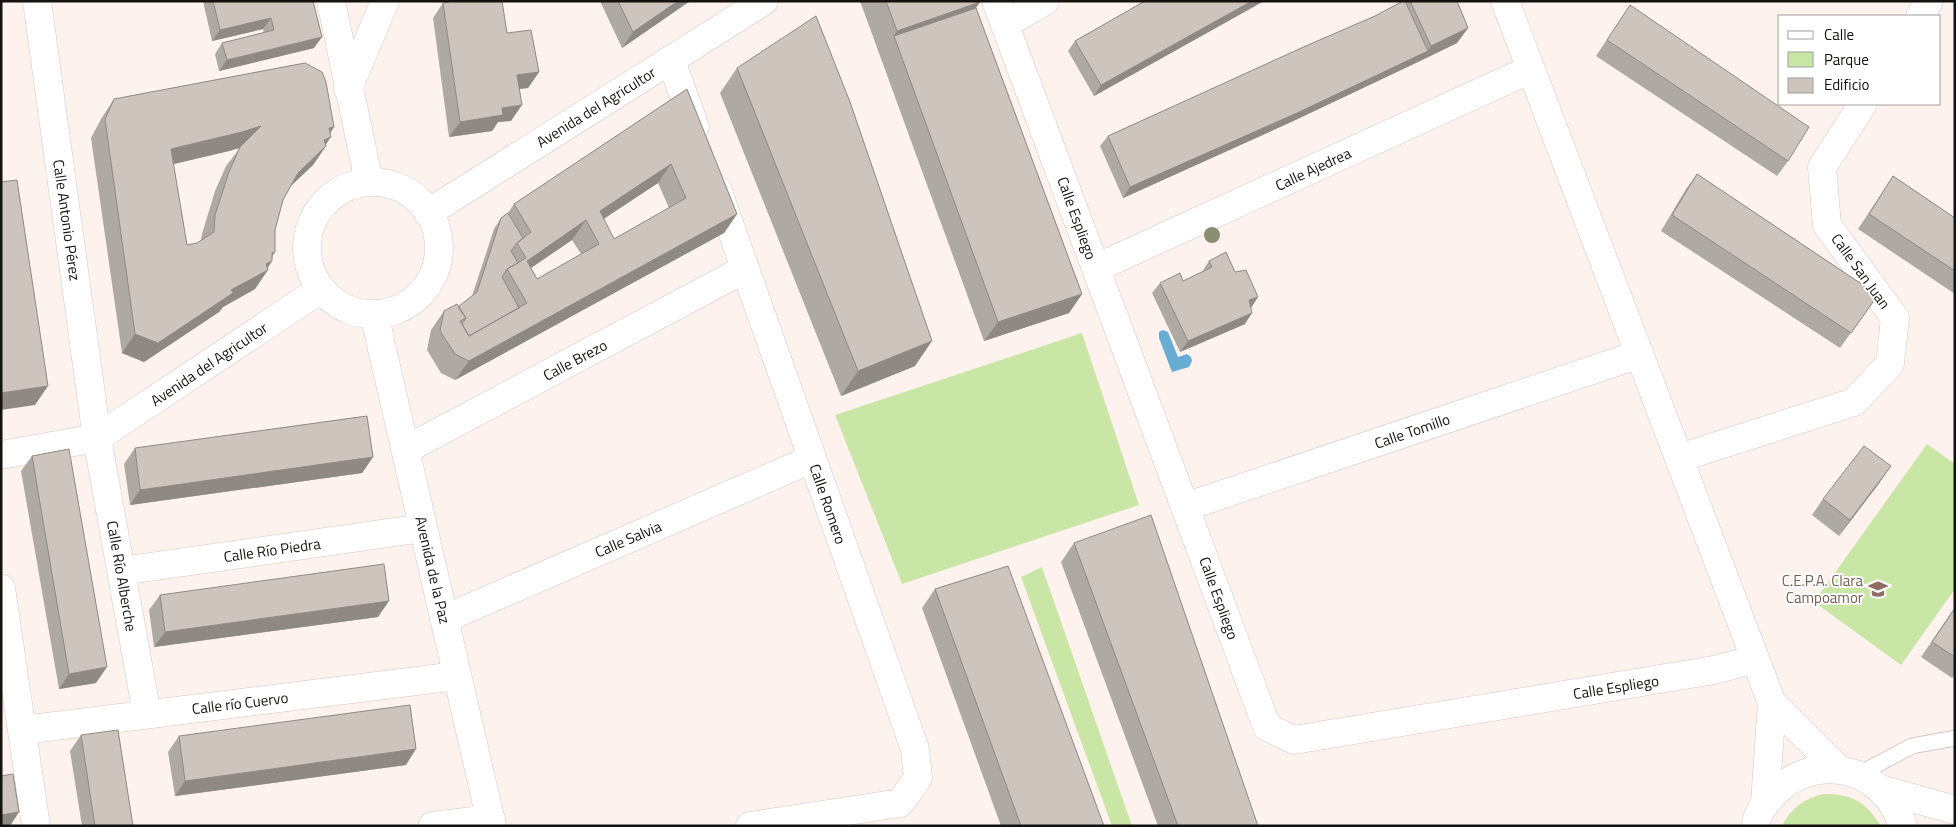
<svg xmlns="http://www.w3.org/2000/svg" width="1956" height="827" viewBox="0 0 1956 827" font-family="'Titillium Web',sans-serif">
	<style>
		.green { fill: #cae6a6 }
		.water { fill: #67acd3 }
		.lines { fill: none; stroke-linecap: round; stroke-linejoin: round }
		.lane-casing { stroke: #d3c8c3; stroke-width: 17 }
		.street-casing { stroke: #d3c8c3; stroke-width: 29 }
		.secondary-casing { stroke: #d3c8c3; stroke-width: 29 }
		.lane { stroke: #fff; stroke-width: 15 }
		.street { stroke: #fff; stroke-width: 28 }
		.secondary { stroke: #fff; stroke-width: 28 }
		.tree { fill: #8a8e73 }
		.wall { fill: #afa9a3; fill-rule: evenodd }
		.shaded-wall { fill: #8f8984 }
		.building { fill: #ccc4bd; stroke: #8f8984; fill-rule: evenodd }
		.labels { text-anchor: middle; dominant-baseline: central; stroke-width: 4; stroke-linejoin: round; paint-order: stroke }
		.street-label { font-size: 15px; fill: #14110f; stroke: #fff }
		.education-label { font-size: 15px; fill: #785e54; stroke: #fff; text-anchor: end }
	</style>
	<rect width="100%" height="100%" fill="#fef2ee"/>
	<path class="green" d="M1082 333 1139 505 902 584 835 415Z
		M1927 444 1955 464V589L1901 665 1814 602Z
		M1042 567 1132 826H1112L1021 577Z
		M1823 794C1852 794 1865 801 1881 826H1782C1791 808 1804 799 1823 794Z"/>
	<path class="water" d="M1163 330 1168 332 1178 357 1187 354 1191 357 1192 361 1189 367 1172 372 1159 338V332Z"/>
	<g class="lines">
		<defs>
			<path id="lane" d="M1859 774 1912 746 1955 738"/>
			<path id="street" d="M37 1 97 438 147 714
				M331 1 369 182
				M996 1 1267 727 1294 740 1714 670 1755 659
				M1505 1 1772 703 1838 769
				M1920 16 1929 1
				M1005 24 1045 1
				M671 60 695 127
				M348 89 385 1
				M307 248a66 66 0 1 1 132 0a66 66 0 1 1-132 0Z
				M717 189 915 749 918 778 900 803 750 826
				M428 213 764 1
				M1096 268 1531 69
				M374 314 492 826
				M405 450 745 269
				M1 455 97 438 321 289
				M1679 458 1854 402 1890 364 1895 318 1827 225 1822 167 1863 104
				M1185 507 1640 354
				M121 571 423 528
				M1 588 36 826
				M444 619 812 459
				M23 730 457 676
				M1884 790 1955 810
				M1765 803 1772 703
				M432 826 491 819"/>
			<path id="secondary" d="M1755 826C1757 815 1764 804 1772 796 1813 749 1885 767 1903 826"/>
		</defs>
		<use href="#lane" class="lane-casing"/>
		<use href="#street" class="street-casing"/>
		<use href="#secondary" class="secondary-casing"/>
		<use href="#lane" class="lane"/>
		<use href="#street" class="street"/>
		<use href="#secondary" class="secondary"/>
	</g>
	<circle class="tree" cx="1212" cy="235" r="8"/>
	<path class="wall" d="M203 1H313L314 48 219 71 215 54 222 43 264 33 263 29 212 41Z
		M600 1H690L622 48Z
		M860 1H979L980 2 976 8 1082 294 1069 313 984 341Z
		M1145 1H1264L1094 96 1068 51 1075 41Z
		M1403 1H1457L1468 28 1457 43 1420 61 1289 123 1123 198 1100 146 1108 136 1375 16Z
		M443 3 507 33 539 72 528 88 519 89 511 121 498 122 492 131 449 137 433 18Z
		M1630 5 1788 161 1777 176 1596 56Z
		M737 68 915 366 841 396 720 93Z
		M687 89 737 214 724 233 455 380 441 373 427 350 431 330 444 311 458 307 472 296 494 229 501 218 508 213 514 204ZM658 183 669 208 614 239 603 219ZM572 240 581 254 537 279 531 268Z
		M114 99 334 127 330 133 325 145 326 146 313 165 291 186 283 200 275 230 272 261 255 289 223 307 219 312 144 362 122 353 91 138 101 119ZM240 148 226 166 215 191 202 234 201 240 197 243 187 245 173 164 229 151Z
		M1697 174 1878 295 1840 348 1661 231 1686 189Z
		M1893 176 1955 218V294L1858 229Z
		M1209 261 1245 324 1180 352 1152 293 1160 283 1183 281 1202 272Z
		M135 448 373 457 362 473 130 505 124 464Z
		M32 456 96 683 59 689 21 471Z
		M1880 482 1839 536 1812 515 1823 499Z
		M1074 543 1258 826H1158L1061 562Z
		M935 589 1104 826H1001L922 608Z
		M160 595 378 617 154 647 149 610Z
		M1955 607V675L1952 678 1921 657Z
		M81 735 133 826H82L70 751Z
		M179 736 406 765 175 796 168 752Z"/>
	<path class="shaded-wall" d="M678 1H690L622 48 633 32Z
		M1252 1H1264L1094 96 1101 85Z
		M980 2 962 27 894 36 897 31Z
		M271 18 263 29 212 41 220 30Z
		M1468 28 1457 43 1420 61 1289 123 1123 198 1130 187 1428 51 1431 46Z
		M322 37 314 48 219 71 227 60Z
		M539 72 528 88 507 90 517 75Z
		M522 105 511 121 498 122 492 131 449 137 460 122 502 108Z
		M261 126 248 145 229 151 157 168 171 149Z
		M334 127 326 139 331 137 322 150 326 146 313 165 284 192 329 128Z
		M671 164 658 183 590 228 600 211Z
		M737 214 724 233 455 380 469 361Z
		M586 220 572 240 513 280 527 261Z
		M275 252 267 264 272 261 264 273 268 270 255 289 223 307 219 312 144 362 122 353 135 334 231 290 272 253Z
		M1082 294 1069 313 984 341 998 322Z
		M1258 297 1251 308 1249 300Z
		M1252 313 1245 324 1180 352 1188 341Z
		M932 341 915 366 841 396 858 371Z
		M48 386 35 405 1 410V393Z
		M373 457 362 473 130 505 140 490Z
		M1891 466 1880 482 1839 536 1850 520Z
		M389 601 378 617 154 647 165 632Z
		M107 667 96 683 59 689 69 674Z
		M416 749 406 765 175 796 185 781Z
		M19 812 10 826H1V815Z"/>
	<path class="building" d="M213 1H313L322 37 227 60 222 43 274 30 271 18 220 30Z
		M452 1H502L507 33 531 30 539 72 517 75 522 105 502 108 503 115 460 122 443 3Z
		M618 1H678L633 32Z
		M886 1H979L980 2 897 31Z
		M1145 1H1252L1101 85 1075 41Z
		M1403 1H1405L1428 51 1297 113 1130 187 1108 136 1308 45 1375 16Z
		M1410 1H1457L1468 28 1431 46Z
		M1630 5 1809 127 1788 161 1607 40Z
		M976 8 1082 294 998 322 894 36Z
		M816 16 850 102 932 341 858 371 737 68Z
		M305 63 322 72 326 82 334 127 329 128 331 137 324 140 326 146 298 173 283 200 275 230V252L272 253V261L266 264 268 270 231 290 233 293 158 343 135 334 105 119 114 99ZM261 126 240 147 229 172 215 215 214 232 197 243 187 245 171 149 242 132Z
		M687 89 737 214 469 361 455 354 440 331 444 311 457 304 466 318 460 321 469 336 527 303 507 269 526 258 517 243 531 232 514 204ZM671 164 686 198 614 239 600 211ZM586 220 599 244 537 279 527 261Z
		M1697 174 1878 295 1851 333 1672 215Z
		M1893 176 1955 218V271L1869 214Z
		M17 180 48 386 1 393V182Z
		M508 213 523 238 517 243 511 251 518 263 507 269 502 277 519 308 469 336 462 324 466 318 458 307 477 292 501 218Z
		M1226 252 1235 272 1246 270 1258 297 1249 300 1252 313 1188 341 1160 283 1180 273 1183 281 1212 267 1209 261Z
		M367 416 373 457 140 490 135 448Z
		M1864 446 1891 466 1850 520 1823 499Z
		M69 449 107 667 69 674 32 456Z
		M1151 515 1258 826H1178L1074 543Z
		M384 564 389 601 165 632 160 595Z
		M1008 566 1104 826H1021L935 589Z
		M1955 608V657L1932 642Z
		M410 705 416 749 185 781 179 736Z
		M118 730 133 826H95L81 735Z
		M13 774 19 812 1 815V776Z"/>
	<defs>
		<symbol id="school-bare" viewBox="-9 -9 18 18"><path d="M0-5L7-2L0 1L-7-2ZM-4 1L0 2.5L4 1V4Q0 6-4 4Z" fill="#8d6e63" stroke="#fff" stroke-width="2.5" paint-order="stroke"/></symbol>
	</defs>
	<g fill-rule="evenodd">
		<use href="#school-bare" x="1864" y="575" width="28" height="28"/>
	</g>
	<g class="labels">
		<g class="street-label">
			<text transform="translate(596 107) rotate(-32)">Avenida del Agricultor</text>
			<text transform="translate(1313 169) rotate(-25)">Calle Ajedrea</text>
			<text transform="translate(1077 218) rotate(70)">Calle Espliego</text>
			<text transform="translate(67 220) rotate(82)">Calle Antonio Pérez</text>
			<text transform="translate(1861 271) rotate(54)">Calle San Juan</text>
			<text transform="translate(575 360) rotate(-28)">Calle Brezo</text>
			<text transform="translate(209 364) rotate(-34)">Avenida del Agricultor</text>
			<text transform="translate(1412 431) rotate(-19)">Calle Tomillo</text>
			<text transform="translate(828 504) rotate(71)">Calle Romero</text>
			<text transform="translate(628 539) rotate(-23)">Calle Salvia</text>
			<text transform="translate(272 550) rotate(-8)">Calle Río Piedra</text>
			<text transform="translate(433 570) rotate(77)">Avenida de la Paz</text>
			<text transform="translate(122 576) rotate(80)">Calle Río Alberche</text>
			<text transform="translate(1219 598) rotate(70)">Calle Espliego</text>
			<text transform="translate(1616 687) rotate(-9)">Calle Espliego</text>
			<text transform="translate(240 703) rotate(-7)">Calle río Cuervo</text>
		</g>
		<g class="education-label">
			<text x="1863" y="580">C.E.P.A. Clara<tspan x="1863" dy="17">Campoamor</tspan></text>
		</g>
	</g>
	<rect width="1956" height="827" fill="none" stroke="#14110f" stroke-width="5"/>
	<rect x="1778" y="15" width="162" height="90" fill="#ffffff" stroke="#a1a09f"/>
	<rect x="1788" y="31" width="25" height="8" fill="#ffffff" stroke="#a1a09f"/>
	<text x="1824" y="40" font-size="15" fill="#14110f">Calle</text>
	<rect x="1788" y="52" width="25" height="15" fill="#cae6a6" stroke="#a1a09f"/>
	<text x="1824" y="65" font-size="15" fill="#14110f">Parque</text>
	<rect x="1788" y="78" width="25" height="15" fill="#ccc4bd" stroke="#a1a09f"/>
	<text x="1824" y="90" font-size="15" fill="#14110f">Edificio</text>
</svg>
